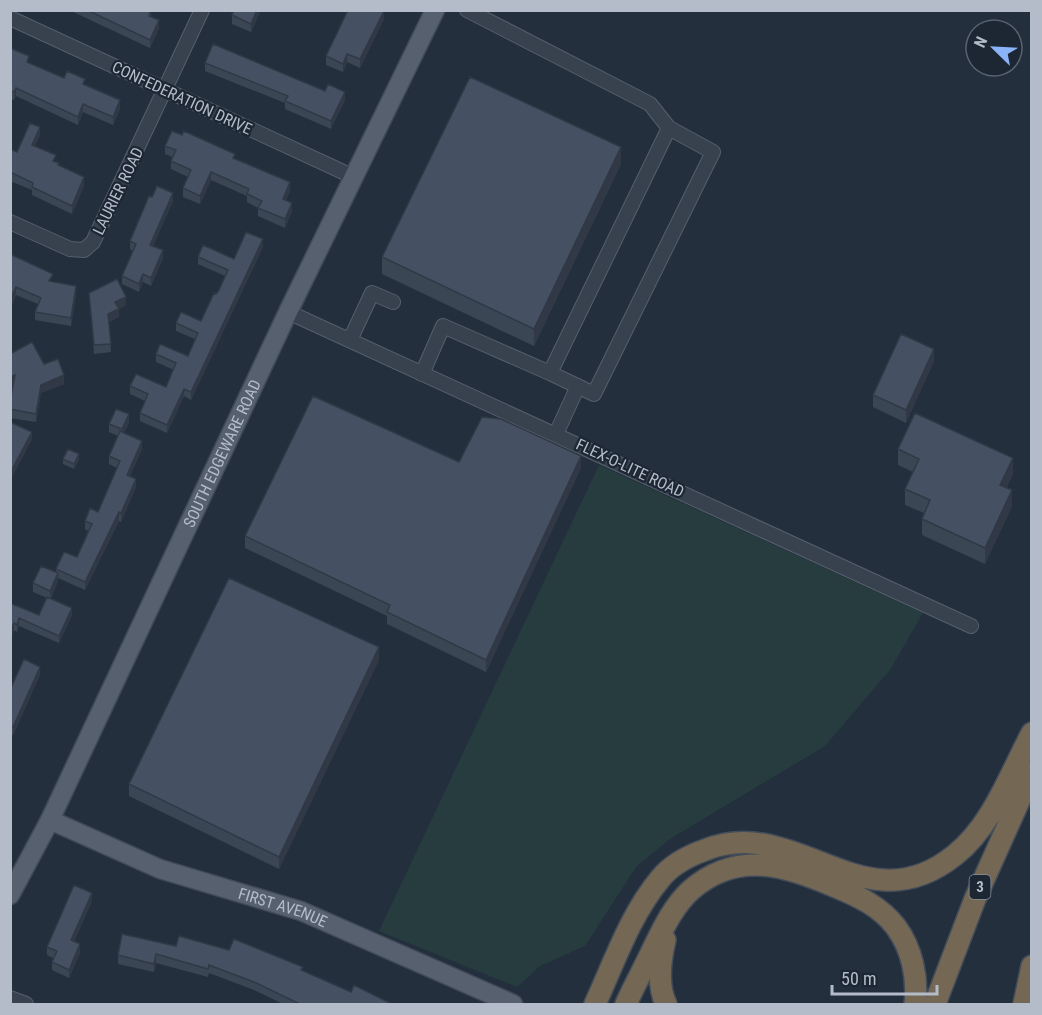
<svg xmlns="http://www.w3.org/2000/svg" width="1042" height="1015" viewBox="0 0 1042 1015" font-family="'Roboto Condensed',sans-serif">
	<style>
		.green { fill: #263c3f }
		.lines { fill: none; stroke-linecap: round; stroke-linejoin: round }
		.minor-casing { stroke: #565f6c; stroke-width: 16 }
		.major-casing { stroke: #414a57; stroke-width: 21 }
		.highway-casing { stroke: #434c59; stroke-width: 24 }
		.minor { stroke: #38414e; stroke-width: 14 }
		.major { stroke: #56606e; stroke-width: 18 }
		.highway { stroke: #746855; stroke-width: 21 }
		.wall { fill: #3b4654 }
		.shaded-wall { fill: #303945 }
		.building { fill: #455162; stroke: #303945; stroke-width: 1.5 }
		.labels { text-anchor: middle; dominant-baseline: central; stroke-width: 4.5; stroke-linejoin: round; paint-order: stroke }
		.shield { fill: #1d2633; stroke: #878f9c; stroke-width: 1.5 }
		.shield-label { font-size: 15px; font-weight: bold; fill: #b4bcc9 }
		.street-label { font-size: 16px; fill: #b4bcc9; stroke: #1d2633 }
	</style>
	<rect width="100%" height="100%" fill="#242f3e"/>
	<path class="green" d="M599 465 923 613 890 670 825 746 670 839 636 867 585 946 540 966 517 987 379 931Z"/>
	<g class="lines">
		<defs>
			<path id="minor" d="M467 10 650 104 669 128
				M10 18 354 177
				M10 222 70 249 84 250 93 242 202 10
				M288 312 971 626
				M350 340 372 293 393 302
				M422 374 443 326 550 373 669 128 713 152 594 394 550 373
				M556 434 578 386
				M10 998 26 1004"/>
			<g id="major">
				<path id="s1" d="M50 820 160 869 301 911 513 1004"/>
				<path id="s2" d="M10 895 50 820 288 312 435 10"/>
			</g>
			<path id="highway" d="M665 940C660 961 657 985 666 1004
				M595 1004C614 963 630 915 660 879 671 865 688 856 705 850 798 813 863 929 955 855 992 826 1010 774 1032 733
				M626 1004C633 988 642 972 650 955 661 933 672 907 691 890 738 849 786 866 836 887 858 896 881 907 896 927 912 949 918 977 915 1004
				M935 1004 975 899 1032 772
				M1024 1004 1032 966"/>
		</defs>
		<use href="#minor" class="minor-casing"/>
		<use href="#major" class="major-casing"/>
		<use href="#highway" class="highway-casing"/>
		<use href="#minor" class="minor"/>
		<use href="#major" class="major"/>
		<use href="#highway" class="highway"/>
	</g>
	<path class="wall" d="M69 10 151 11V17L159 28 150 48Z
		M261 10 251 32 232 24V15Z
		M348 10H384V19L360 68 347 62 343 72 326 65V56Z
		M10 48 29 63 64 78 85 85 120 109 113 125 83 112 78 125 16 96 14 100 10 99Z
		M205 63 345 100 331 129 285 109V103L205 71Z
		M40 135 35 146 84 186 72 214 32 195V190L10 181V149L17 152Z
		M165 146 235 159 290 191 286 200 292 211 285 228 258 216V208L247 202V196L211 180 200 204 183 197V188L188 177 171 169V161L172 157 165 154Z
		M621 164 534 346 382 274V257Z
		M152 197 173 201 153 246 163 258 151 286 143 282 139 292 122 284V276L133 251 130 249V241Z
		M263 247 191 400 184 396 167 433 140 421V413L145 401 130 394V386L166 387 174 370 156 362V354L188 356 195 339 176 331V323L201 321 219 290 225 276 198 264V257L234 259Z
		M10 254 52 282 76 294 71 326 35 320V312L38 304 16 295 11 308Z
		M89 293 126 305 119 309V317L109 322 111 352 94 354Z
		M10 354 44 364 64 384 41 393 36 422 10 418V401L14 384 10 386Z
		M934 361 906 423 873 407V395Z
		M129 423 124 432 142 449 130 476 136 487 121 522 119 521 85 590 58 578V581L51 598 72 615 59 643 19 626 17 632 14 630 12 635H10V603L39 615 47 598 33 592V583L56 572V569L77 557 88 531 85 529V521L98 512 117 468 109 464V456L118 436 109 432V424Z
		M898 449 1013 474 1007 487 1012 506 985 564 922 535V519L924 513 905 505V489L913 472 898 465Z
		M63 459H79L74 469 63 464Z
		M459 462 581 468 486 672 387 624V616L245 548V536Z
		M379 660 279 869 129 796V784Z
		M40 675 13 735 10 734V690Z
		M92 901 74 942 80 953 69 978 52 970V962L53 958 47 955V947Z
		M176 946 303 971 351 992 394 1005H285L254 990 209 973 208 977 156 963 154 972 118 964V955Z"/>
	<path class="shaded-wall" d="M257 10H261L251 32V24Z
		M381 10H384V19L360 68V59Z
		M159 20V28L150 48V40Z
		M347 54V62L343 72V64Z
		M16 88V96L14 100V92Z
		M345 92V100L331 129V121Z
		M120 100V109L113 125V117Z
		M83 104V112L78 125V117Z
		M40 127V135L32 153V145Z
		M621 147V164L534 346V329Z
		M211 172V180L200 204V196Z
		M84 177V186L72 214V206Z
		M290 182V191L283 207V199Z
		M173 193V201L150 252V245Z
		M292 203V211L285 228V219Z
		M263 239V247L191 400V392Z
		M163 250V258L151 286V278Z
		M143 274V282L139 292V284Z
		M76 286V294L71 326V318Z
		M16 287V295L11 308V300Z
		M126 297V305L119 309V317L108 322V314L115 302Z
		M934 349V361L906 423V410Z
		M15 375V384L10 386V377Z
		M64 375V384L41 393 36 422V414L41 385Z
		M184 389V396L167 433V425Z
		M129 414V423L122 438V429Z
		M32 432V440L10 481V473Z
		M142 441V449L127 483V475Z
		M79 454V459L74 469V464Z
		M581 456V468L486 672V660Z
		M1013 458V474L1000 501V485Z
		M136 479V487L121 522V513Z
		M1012 490V506L985 564V548Z
		M119 512V521L85 590V582Z
		M58 573V581L50 599V591Z
		M72 608V615L59 643V636Z
		M19 618V626L17 632V625Z
		M14 623V630L12 635V628Z
		M379 647V660L279 869V857Z
		M40 667V675L13 735V727Z
		M92 893V901L71 949V940Z
		M80 944V953L69 978V970Z
		M156 954V963L154 972V964Z"/>
	<path class="building" d="M87 10H151L149 16 159 20 150 40Z
		M234 10H257L251 24 232 15Z
		M348 10 384 11 360 59 347 54 343 64 326 56Z
		M213 44 325 91 328 84 345 92 331 121 285 101 288 96 205 63Z
		M10 48 29 56 27 62 64 78 67 71 85 79 83 84 120 100 113 117 83 104 78 117 16 88 14 92 10 91Z
		M470 77 621 147 534 329 382 257Z
		M30 123 40 127 32 145 56 155 53 161 59 163 58 165 84 177 72 206 32 187 33 183 10 172V149L17 152Z
		M172 131 182 135 184 131 235 154 233 158 290 182 283 199 292 203 285 219 258 208 262 201 247 194 249 189 211 172 200 196 183 188 191 170 171 161 176 150 165 146Z
		M157 186 173 193 150 245 163 250 151 278 143 274 139 284 122 276 136 244 130 241 149 196 152 197Z
		M246 232 263 239 191 392 184 389 167 425 140 413 148 394 130 386 136 374 166 387 176 363 156 354 160 344 188 356 198 333 176 323 181 312 201 321 214 293 216 294 219 290 228 270 198 257 203 245 234 259Z
		M10 254 53 274 49 281 76 286 71 318 35 312 41 298 16 287 10 300 11 272H10Z
		M117 279 126 297 115 302 119 309 108 314 111 344 94 345 89 293Z
		M901 334 934 349 906 410 873 395Z
		M32 342 44 364 58 359 64 375 41 385 36 414 10 409V401L15 375 10 377V354Z
		M313 396 459 462 482 417 501 419 581 456 486 660 387 612 390 605 245 536Z
		M116 409 129 414 122 429 109 424Z
		M915 413 1013 458 1000 485 1012 490 985 548 922 519 930 500 905 489 919 459 898 449Z
		M10 422 32 432 10 473Z
		M120 431 142 441 127 475 136 479 121 513 119 512 85 582 56 569 64 552 77 557 92 524 85 521 90 508 98 512 120 461 109 456Z
		M68 449 79 454 74 464 63 459Z
		M41 566 58 573 50 591 33 583Z
		M229 578 379 647 279 857 129 784Z
		M47 597 72 608 59 636 19 618 17 625 14 623 12 628H10V603L39 615Z
		M24 659 40 667 13 727 10 726V690Z
		M74 885 92 893 71 940 80 944 69 970 52 962 57 951 47 947Z
		M122 934 176 946 179 936 229 950 234 939 303 967 301 970 351 992 354 985 394 1005H302L254 982 209 965 208 969 156 954 154 964 118 955Z"/>
	<g class="labels">
		<rect class="shield" x="969.5" y="875" width="21" height="24" rx="4.5"/>
		<g class="shield-label">
			<text x="980" y="887">3</text>
		</g>
		<g class="street-label">
			<text transform="translate(182 98) rotate(25)">CONFEDERATION DRIVE</text>
			<text transform="translate(118 191) rotate(-64)">LAURIER ROAD</text>
			<text stroke="none"><textPath href="#s2" startOffset="490">SOUTH EDGEWARE ROAD</textPath></text>
			<text transform="translate(630 468) rotate(25)">FLEX-O-LITE ROAD</text>
			<text stroke="none"><textPath href="#s1" startOffset="249">FIRST AVENUE</textPath></text>
		</g>
	</g>
	<rect width="1042" height="1015" fill="none" stroke="#b4bcc9" stroke-width="24"/>
	<g transform="translate(994 48) rotate(294)"><circle r="28" fill="#1d2633" stroke="#59626f" stroke-width="1.5"/>
	<path d="M0-4.5L10 22L0 15L-10 22Z" fill="#8ab4f8"/>
	<text y="-9" font-size="16" font-weight="bold" text-anchor="middle" fill="#b4bcc9">N</text>
	</g>
	<path d="M832 985v9h105v-9" fill="none" stroke="#b4bcc9" stroke-width="3"/>
	<text x="841" y="985" font-size="18" fill="#b4bcc9" stroke="#1d2633" stroke-width="4.5" paint-order="stroke">50 m</text>
</svg>
